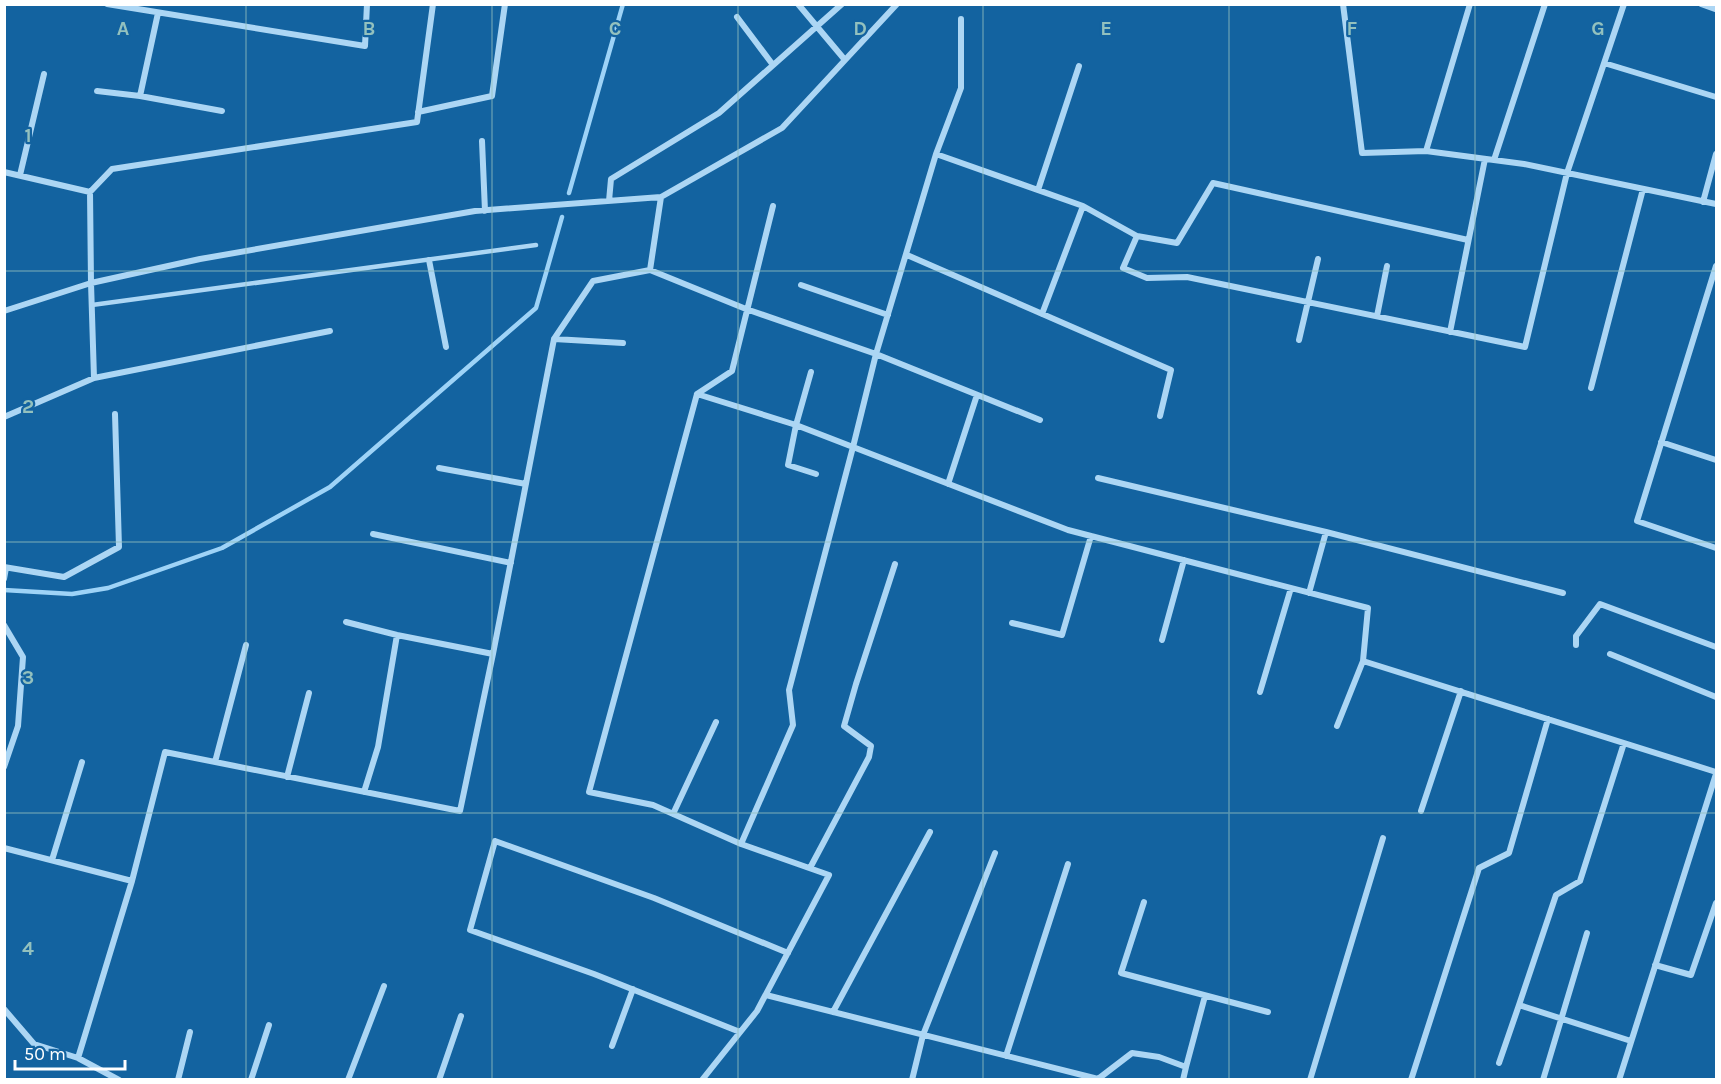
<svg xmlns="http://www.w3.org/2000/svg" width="1721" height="1084" viewBox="0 0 1721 1084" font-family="Karla,sans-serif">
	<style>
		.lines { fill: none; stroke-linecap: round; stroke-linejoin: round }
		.stream { stroke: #9ed3f7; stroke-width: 4.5 }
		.service { stroke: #acd6f4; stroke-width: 4.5 }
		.minor { stroke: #acd6f4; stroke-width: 6 }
		.grid { fill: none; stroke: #93c1be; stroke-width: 1.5; stroke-opacity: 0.55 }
		.grid-label { font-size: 20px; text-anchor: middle; font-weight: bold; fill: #93c1be; stroke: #1363a0; stroke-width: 4.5; stroke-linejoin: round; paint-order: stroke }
	</style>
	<rect width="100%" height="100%" fill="#1363a0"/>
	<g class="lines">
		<path class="stream" d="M569 193 623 4
			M4 590 72 594 108 588 222 548 330 487 536 308 562 217"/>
		<path class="service" d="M92 305 536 245"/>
		<path class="minor" d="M107 4 365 46 367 4
			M798 4 845 60
			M897 4 782 128 661 197 650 270 746 309 876 354 853 447 1068 530 1368 608 1363 661 1716 772
			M1343 4 1362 153 1426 151 1524 164 1716 204
			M1701 4 1715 9
			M737 17 773 65
			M961 19V88L936 154 876 354 1040 420
			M1604 63 1716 97
			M97 91 140 96 158 13
			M140 96 222 111
			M418 112 492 96 505 4
			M482 141 485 211
			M1426 151 1470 4
			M936 154 1083 206 1137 236 1123 268 1147 278 1187 277 1525 347 1567 173 1624 4
			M1494 160 1545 4
			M4 172 90 192 112 169 417 122 433 4
			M20 175 44 74
			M1038 190 1079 66
			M90 192 91 283 200 259 475 211 661 197
			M609 201 611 179 719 113 842 4
			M1703 202 1716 154
			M1137 236 1177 243 1213 183 1468 240
			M907 255 1171 370 1160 416
			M429 260 446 347
			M1716 266 1637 521 1716 548
			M801 285 888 315
			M4 311 91 283 94 378
			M1042 314 1083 206
			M1377 316 1387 266
			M1450 332 1485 159
			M554 339 623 343
			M1299 340 1318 259
			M1591 388 1643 189
			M697 394 732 371 773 206
			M4 417 94 378 330 331
			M1661 442 1716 460
			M439 468 526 484
			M1098 478 1326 532 1309 593
			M948 484 977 395
			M1326 532 1563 593
			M373 534 511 563
			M4 567 64 577 119 547 115 414
			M4 579 6 568
			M346 622 397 635 493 654
			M1012 623 1062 635 1091 536
			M4 625 23 657 18 726 4 767
			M1162 640 1184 560
			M1576 645V636L1600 604 1716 647
			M1610 654 1716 697
			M1260 692 1291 588
			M1337 726 1363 661
			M1624 743 1580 881 1556 895 1519 1005 1631 1041
			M215 762 246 645
			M287 777 309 693
			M364 792 378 747 397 635
			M1421 811 1461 691
			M673 814 716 722
			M741 844 653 805 589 792 697 394 796 425 788 465 816 474
			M4 848 132 881
			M52 860 82 762
			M810 868 869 757 871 746 844 726 856 684 895 564
			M1144 902 1121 973 1268 1012
			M1655 965 1691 975 1716 903
			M766 995 1098 1079 1132 1053 1159 1057 1186 1067 1183 1080
			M4 1009 34 1044 78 1058 119 1080
			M833 1012 930 832
			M740 1032 594 974 470 930 495 841 654 898 788 953
			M612 1046 633 989
			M1006 1056 1068 864
			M78 1058 132 881 165 752 460 811 493 654 554 339 593 281 650 270
			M1499 1063 1519 1005
			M1186 1067 1205 996
			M178 1080 190 1032
			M251 1080 269 1025
			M348 1080 384 986
			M439 1080 461 1016
			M702 1080 757 1011 829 875 741 844 793 725 789 690 853 447 796 425 811 372
			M912 1080 923 1035 995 853
			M1310 1080 1383 838
			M1411 1080 1479 868 1509 853 1548 719
			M1543 1080 1587 933
			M1619 1080 1716 774"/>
	</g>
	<path class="grid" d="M246 4V1080M492 4V1080M738 4V1080M983 4V1080M1229 4V1080M1475 4V1080M4 271H1716M4 542H1716M4 813H1716"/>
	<g class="grid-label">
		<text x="123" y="35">A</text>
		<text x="369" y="35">B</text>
		<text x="615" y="35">C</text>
		<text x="860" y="35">D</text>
		<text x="1106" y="35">E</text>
		<text x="1352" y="35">F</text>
		<text x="1598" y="35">G</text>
		<text x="28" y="142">1</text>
		<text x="28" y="413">2</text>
		<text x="28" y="684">3</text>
		<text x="28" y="955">4</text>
	</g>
	<rect width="1721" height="1084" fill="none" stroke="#ffffff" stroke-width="12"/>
	<path d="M15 1060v9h110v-9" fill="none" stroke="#ffffff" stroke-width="3"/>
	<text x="24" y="1060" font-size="18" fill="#ffffff" stroke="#1363a0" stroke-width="4.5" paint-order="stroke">50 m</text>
</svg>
